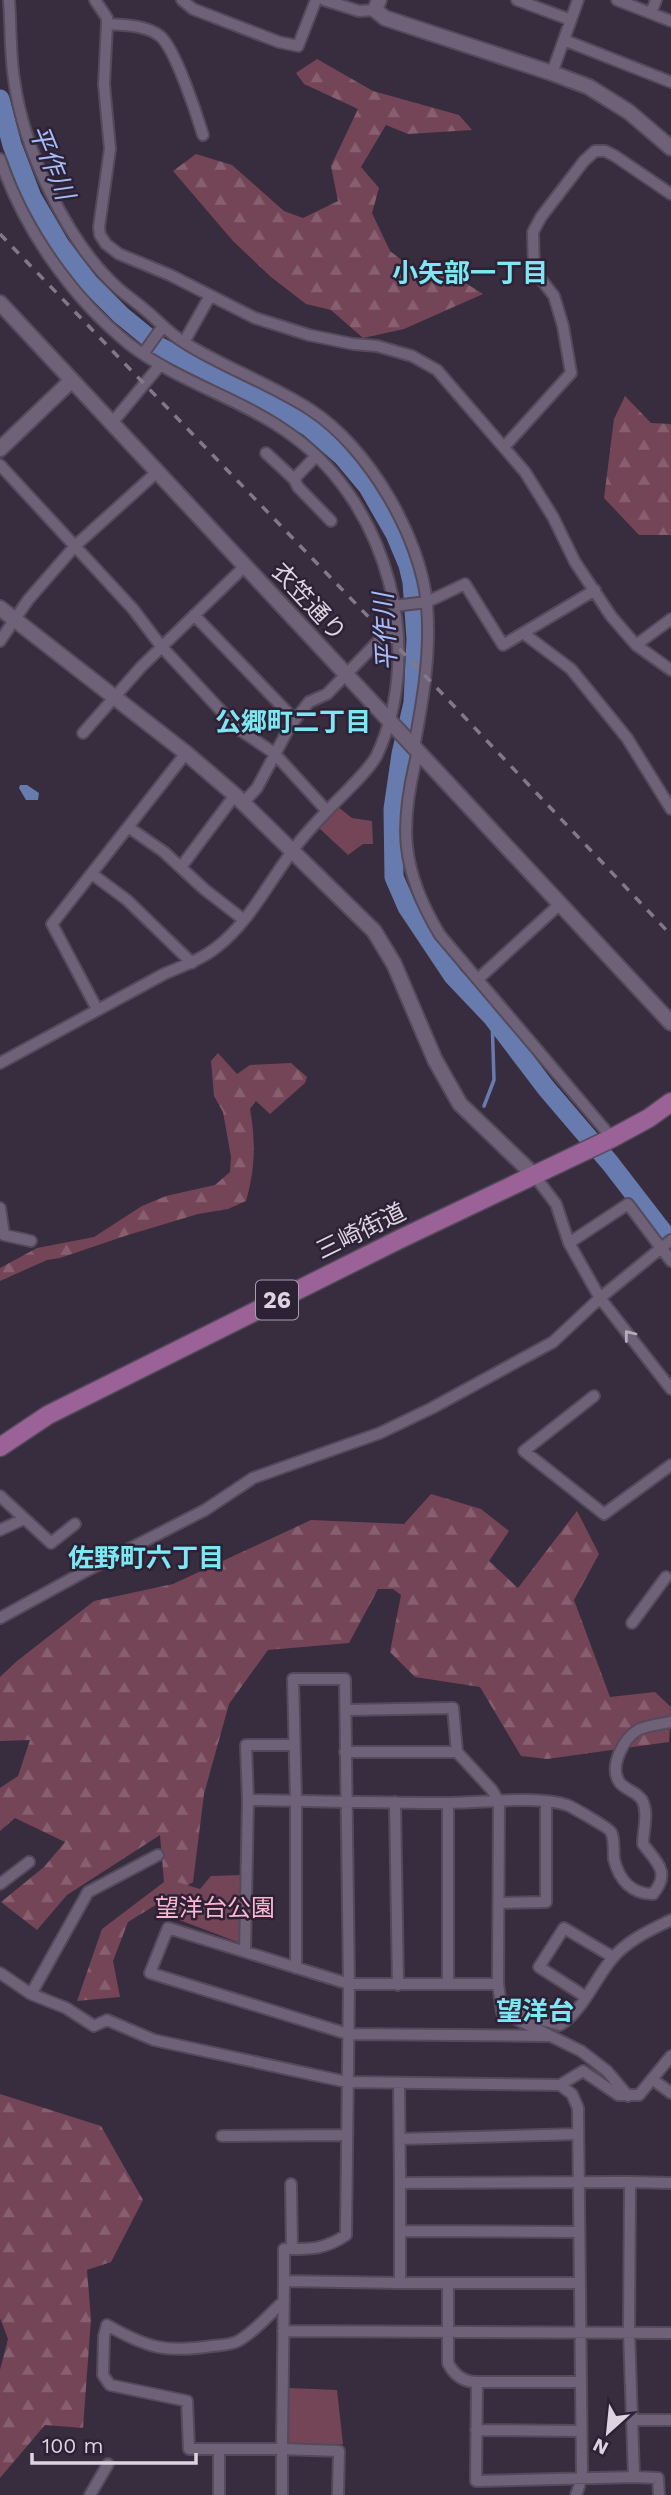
<svg xmlns="http://www.w3.org/2000/svg" width="671" height="2495" viewBox="0 0 671 2495" font-family="'Work Sans','Noto Sans JP',sans-serif">
	<style>
		.forest { fill: url(#forest-firs) }
		.green { fill: #744557 }
		.water { fill: #687bae }
		.lines { fill: none; stroke-linecap: round; stroke-linejoin: round }
		.stream { stroke: #687bae; stroke-width: 3.5 }
		.river { stroke: #687bae; stroke-width: 19 }
		.minor-casing { stroke: #544a5a; stroke-width: 14 }
		.tertiary-casing { stroke: #544a5a; stroke-width: 18 }
		.primary-casing { stroke: #544a5a; stroke-width: 21 }
		.minor { stroke: #6f6278; stroke-width: 10 }
		.tertiary { stroke: #6f6278; stroke-width: 14 }
		.primary { stroke: #9b6297; stroke-width: 18 }
		.rail { stroke: #827988; stroke-width: 3.5; stroke-dasharray: 9 9; stroke-linecap: butt }
		.oneway { stroke: #b6adbc }
		.labels { text-anchor: middle; dominant-baseline: central; stroke-width: 5; stroke-linejoin: round; paint-order: stroke }
		.shield { fill: #2d2235; stroke: #a89fad; stroke-width: 2 }
		.shield-label { font-size: 23px; font-weight: bold; fill: #dcd5e1 }
		.street-label { font-size: 24px; fill: #dcd5e1; stroke: #2d2235 }
		.park-label { font-size: 24px; fill: #feb6d0; stroke: #2d2235 }
		.water-label { font-size: 26px; font-style: italic; fill: #a6bcf9; stroke: #2d2235 }
		.neighbourhood-label { font-size: 26px; font-weight: bold; fill: #7de8f3; stroke: #2d2235 }
	</style>
	<defs>
		<pattern id="forest-firs" width="22" height="20" patternUnits="userSpaceOnUse" patternTransform="scale(1.75)"><rect width="22" height="20" fill="#744557"/><path d="M5 1l3.5 6h-7zM16 11l3.5 6h-7z" fill="#875f6f"/></pattern>
	</defs>
	<rect width="100%" height="100%" fill="#382c3f"/>
	<path class="forest" d="M317 59 373 91 459 115 472 130 408 134 386 125 361 167 379 188 372 213 390 251 427 280 448 272 483 294 404 329 363 338 331 310 306 304 271 277 233 241 173 171 196 154 232 165 284 211 303 218 338 201 331 166 358 109 304 84 296 73Z
		M625 396 651 423 671 424V535H639L604 498 614 419Z
		M218 1053 237 1074 250 1065 291 1063 307 1077 305 1083 270 1114 256 1101 250 1109C256 1142 255 1170 246 1201L228 1209 198 1214 128 1235 60 1258 47 1260 0 1281V1268L37 1248 94 1237 142 1206 166 1196 215 1185 230 1172 231 1157 223 1112 214 1096 211 1061Z
		M431 1494 481 1509 509 1531 489 1561 518 1588 577 1511 599 1554 574 1600 610 1697 655 1692 671 1707 669 1742 547 1759 521 1756 480 1687 415 1677 390 1652 401 1595 393 1589H378L349 1643 268 1650 229 1704 204 1794 193 1882 128 1922 113 1961 120 1997 77 2001 102 1929 164 1882 160 1835 67 1895 37 1930 1 1902 44 1867 65 1842 15 1818 0 1831V1788L18 1776 30 1740 0 1741V1677L17 1661 94 1601 173 1584 311 1520 404 1524Z
		M0 2094 101 2126 143 2200 111 2262 87 2270 91 2319 83 2428 45 2425 0 2478V2370L8 2339 0 2318Z"/>
	<path class="green" d="M337 806 352 818 372 821 373 844H363L348 855 319 828Z
		M240 1875V1943L161 1913 171 1880 200 1889 211 1876Z
		M289 2388 337 2390 343 2444H289Z"/>
	<path class="water" d="M20 785H27L39 793 38 800H26L19 788Z"/>
	<g class="lines">
		<path class="stream" d="M484 1106 494 1080 492 1017"/>
		<path class="river" d="M0 99 12 145 32 197 60 245 89 283 121 315 160 347 264 400 309 427 342 456 368 487 395 534 408 565 412 582 416 639 413 703 401 754 393 809 394 877 407 907 453 976 492 1017 546 1088 610 1163 671 1242"/>
		<defs>
			<path id="minor" d="M9 0C11 26 10 53 14 79 23 148 67 243 119 289 127 296 136 302 144 309 158 320 169 334 185 343 225 368 271 384 311 410 368 447 421 537 427 605 431 653 423 700 414 747
				M95 0 107 18V24L104 84 110 149 99 227 100 235 106 244 119 254 170 275 255 318 309 335 353 344 377 346 412 356 437 370 525 472 553 517 575 562 611 616 636 645 671 670
				M182 0 193 9 279 42 298 46 316 0
				M324 0 359 11 375 10
				M517 0 571 20
				M617 0 671 21
				M651 13 656 0
				M107 24C125 25 145 25 160 36 175 48 197 115 203 135
				M564 40 671 82
				M552 73 578 0
				M0 159C24 229 71 297 129 344 179 383 244 399 294 437 388 506 426 649 377 755 369 771 340 797 326 812 314 825 301 838 291 853 267 885 249 922 217 947 202 959 183 966 164 974L0 1063
				M184 342 210 296
				M143 354 163 326
				M112 423 160 365
				M505 446 571 373 563 326 554 296 534 270 533 232 541 217 584 161 595 151H605L615 156 671 194
				M266 453 294 479
				M316 456 294 479 298 487 331 521
				M0 465 133 609 161 646 237 728 274 753 327 811
				M394 606 427 602 465 584 503 645 595 590
				M194 615 295 720
				M523 633 571 669 627 738 671 809
				M0 641 28 600 75 546 157 472
				M636 645 671 619
				M83 733 141 667 245 566
				M418 751C399 825 400 869 440 935L612 1138
				M244 802 257 788 290 726 309 702 327 694 395 624
				M128 827 164 852 204 889 244 920
				M181 867 235 795
				M92 874 127 900 192 963
				M478 979 560 904
				M97 1009 52 924 186 753
				M534 1175 556 1204 569 1243 600 1298 671 1389
				M0 1208 4 1235 31 1241
				M569 1243 628 1204 671 1261
				M594 1396 524 1451 604 1514 671 1465
				M0 1496 51 1543 75 1524
				M0 1530 24 1519
				M0 1618 82 1573 205 1510 253 1478 380 1433 432 1408 553 1342 600 1298 671 1240
				M632 1623 666 1577
				M346 1710 453 1708 457 1752 492 1790 499 1802 498 1984H349L168 1928 150 1973 348 2034 550 2036
				M345 1752H457
				M248 1800C315 1801 382 1803 450 1803 484 1803 535 1795 567 1805 572 1807 609 1828 611 1832 615 1840 613 1850 614 1859 619 1880 632 1894 653 1894 671 1872 657 1863 643 1844 643 1830 649 1813 642 1800 637 1792 626 1790 620 1783 608 1767 624 1738 638 1730 648 1725 661 1724 671 1722
				M395 1802 398 1985
				M448 1803V1984
				M0 1884 29 1862
				M499 1903 546 1902V1802
				M245 1951 248 1800 246 1745H293
				M0 1973 31 1994 66 2008 94 2026 107 2020 154 2040 347 2082 560 2085 572 2094 578 2108 582 2478 576 2495
				M498 1984 502 2012 581 2051 607 2071 628 2096
				M31 1994 88 1892 158 1855
				M586 1997 539 1967 564 1928 613 1957
				M508 2015 516 2013 560 2025C583 2010 594 1981 611 1960 626 1941 650 1930 671 1920
				M652 2079 671 2093
				M399 2083 400 2183
				M560 2085 583 2071 618 2095H639L671 2056
				M222 2136 346 2135
				M400 2139 578 2134
				M630 2182 671 2183
				M291 2184 292 2249
				M400 2231 579 2232
				M284 2281V2249C310 2249 324 2250 346 2235L349 1984 345 1679H293L296 1801V1968
				M448 2283V2363C454 2375 464 2382 477 2382
				M580 2283H400V2183L630 2182 629 2332 634 2477 476 2481 477 2382H580
				M284 2301C269 2314 256 2331 238 2341 231 2345 220 2345 212 2346 166 2353 147 2348 107 2325L104 2336 103 2375 110 2385 187 2401 189 2449H282L284 2281 400 2283
				M283 2331 671 2333
				M633 2420H671
				M476 2430 581 2431
				M219 2449V2495
				M634 2477 658 2478 659 2495
				M90 2495 108 2464
				M282 2495V2449L339 2451 338 2495"/>
			<path id="tertiary" d="M379 0 375 10 385 18 552 73 589 87 629 112 671 148
				M0 303 671 1023
				M0 449 72 380
				M0 608 186 753 235 795 374 931 394 964 435 1060 460 1104 534 1175"/>
			<path id="primary" d="M0 1447 48 1415 400 1239 612 1138 649 1118 671 1102"/>
		</defs>
		<use href="#minor" class="minor-casing"/>
		<use href="#tertiary" class="tertiary-casing"/>
		<use href="#primary" class="primary-casing"/>
		<use href="#minor" class="minor"/>
		<use href="#tertiary" class="tertiary"/>
		<use href="#primary" class="primary"/>
		<path class="rail" d="M0 234 435 686 671 935"/>
	</g>
	<defs><path id="oneway-chevron" d="M-2-3.5L2.5 0L-2 3.5" fill="none" stroke-width="1.6" stroke-linecap="round" stroke-linejoin="round" transform="scale(1.75)"/></defs>
	<use class="oneway" href="#oneway-chevron" transform="translate(629 1335) rotate(-128)"/>
	<g class="labels">
		<rect class="shield" x="256" y="1280.5" width="42" height="39" rx="5"/>
		<g class="shield-label">
			<text x="277" y="1300">26</text>
		</g>
		<g class="street-label">
			<text transform="translate(309 602) rotate(47)">衣笠通り</text>
			<text transform="translate(361 1231) rotate(-26)">三崎街道</text>
		</g>
		<g class="park-label">
			<text x="215" y="1908">望洋台公園</text>
		</g>
		<g class="water-label">
			<text transform="translate(52 162) rotate(68)">平作川</text>
			<text transform="translate(385 632) rotate(-93)">平作川</text>
		</g>
		<g class="neighbourhood-label">
			<text x="470" y="273">小矢部一丁目</text>
			<text x="293" y="722">公郷町二丁目</text>
			<text x="146" y="1558">佐野町六丁目</text>
			<text x="535" y="2011">望洋台</text>
		</g>
	</g>
	<g transform="translate(608 2432) rotate(207)" stroke="#2d2235" stroke-width="5" paint-order="stroke">
	<path d="M0-5L12 26L0 18L-12 26Z" fill="#dcd5e1"/>
	<text y="-10" font-size="19" font-weight="bold" text-anchor="middle" fill="#dcd5e1">N</text>
	</g>
	<path d="M32 2453v10h164v-10" fill="none" stroke="#dcd5e1" stroke-width="3.5"/>
	<text x="42" y="2453" font-size="21" fill="#dcd5e1" stroke="#2d2235" stroke-width="5" paint-order="stroke">100 m</text>
</svg>
